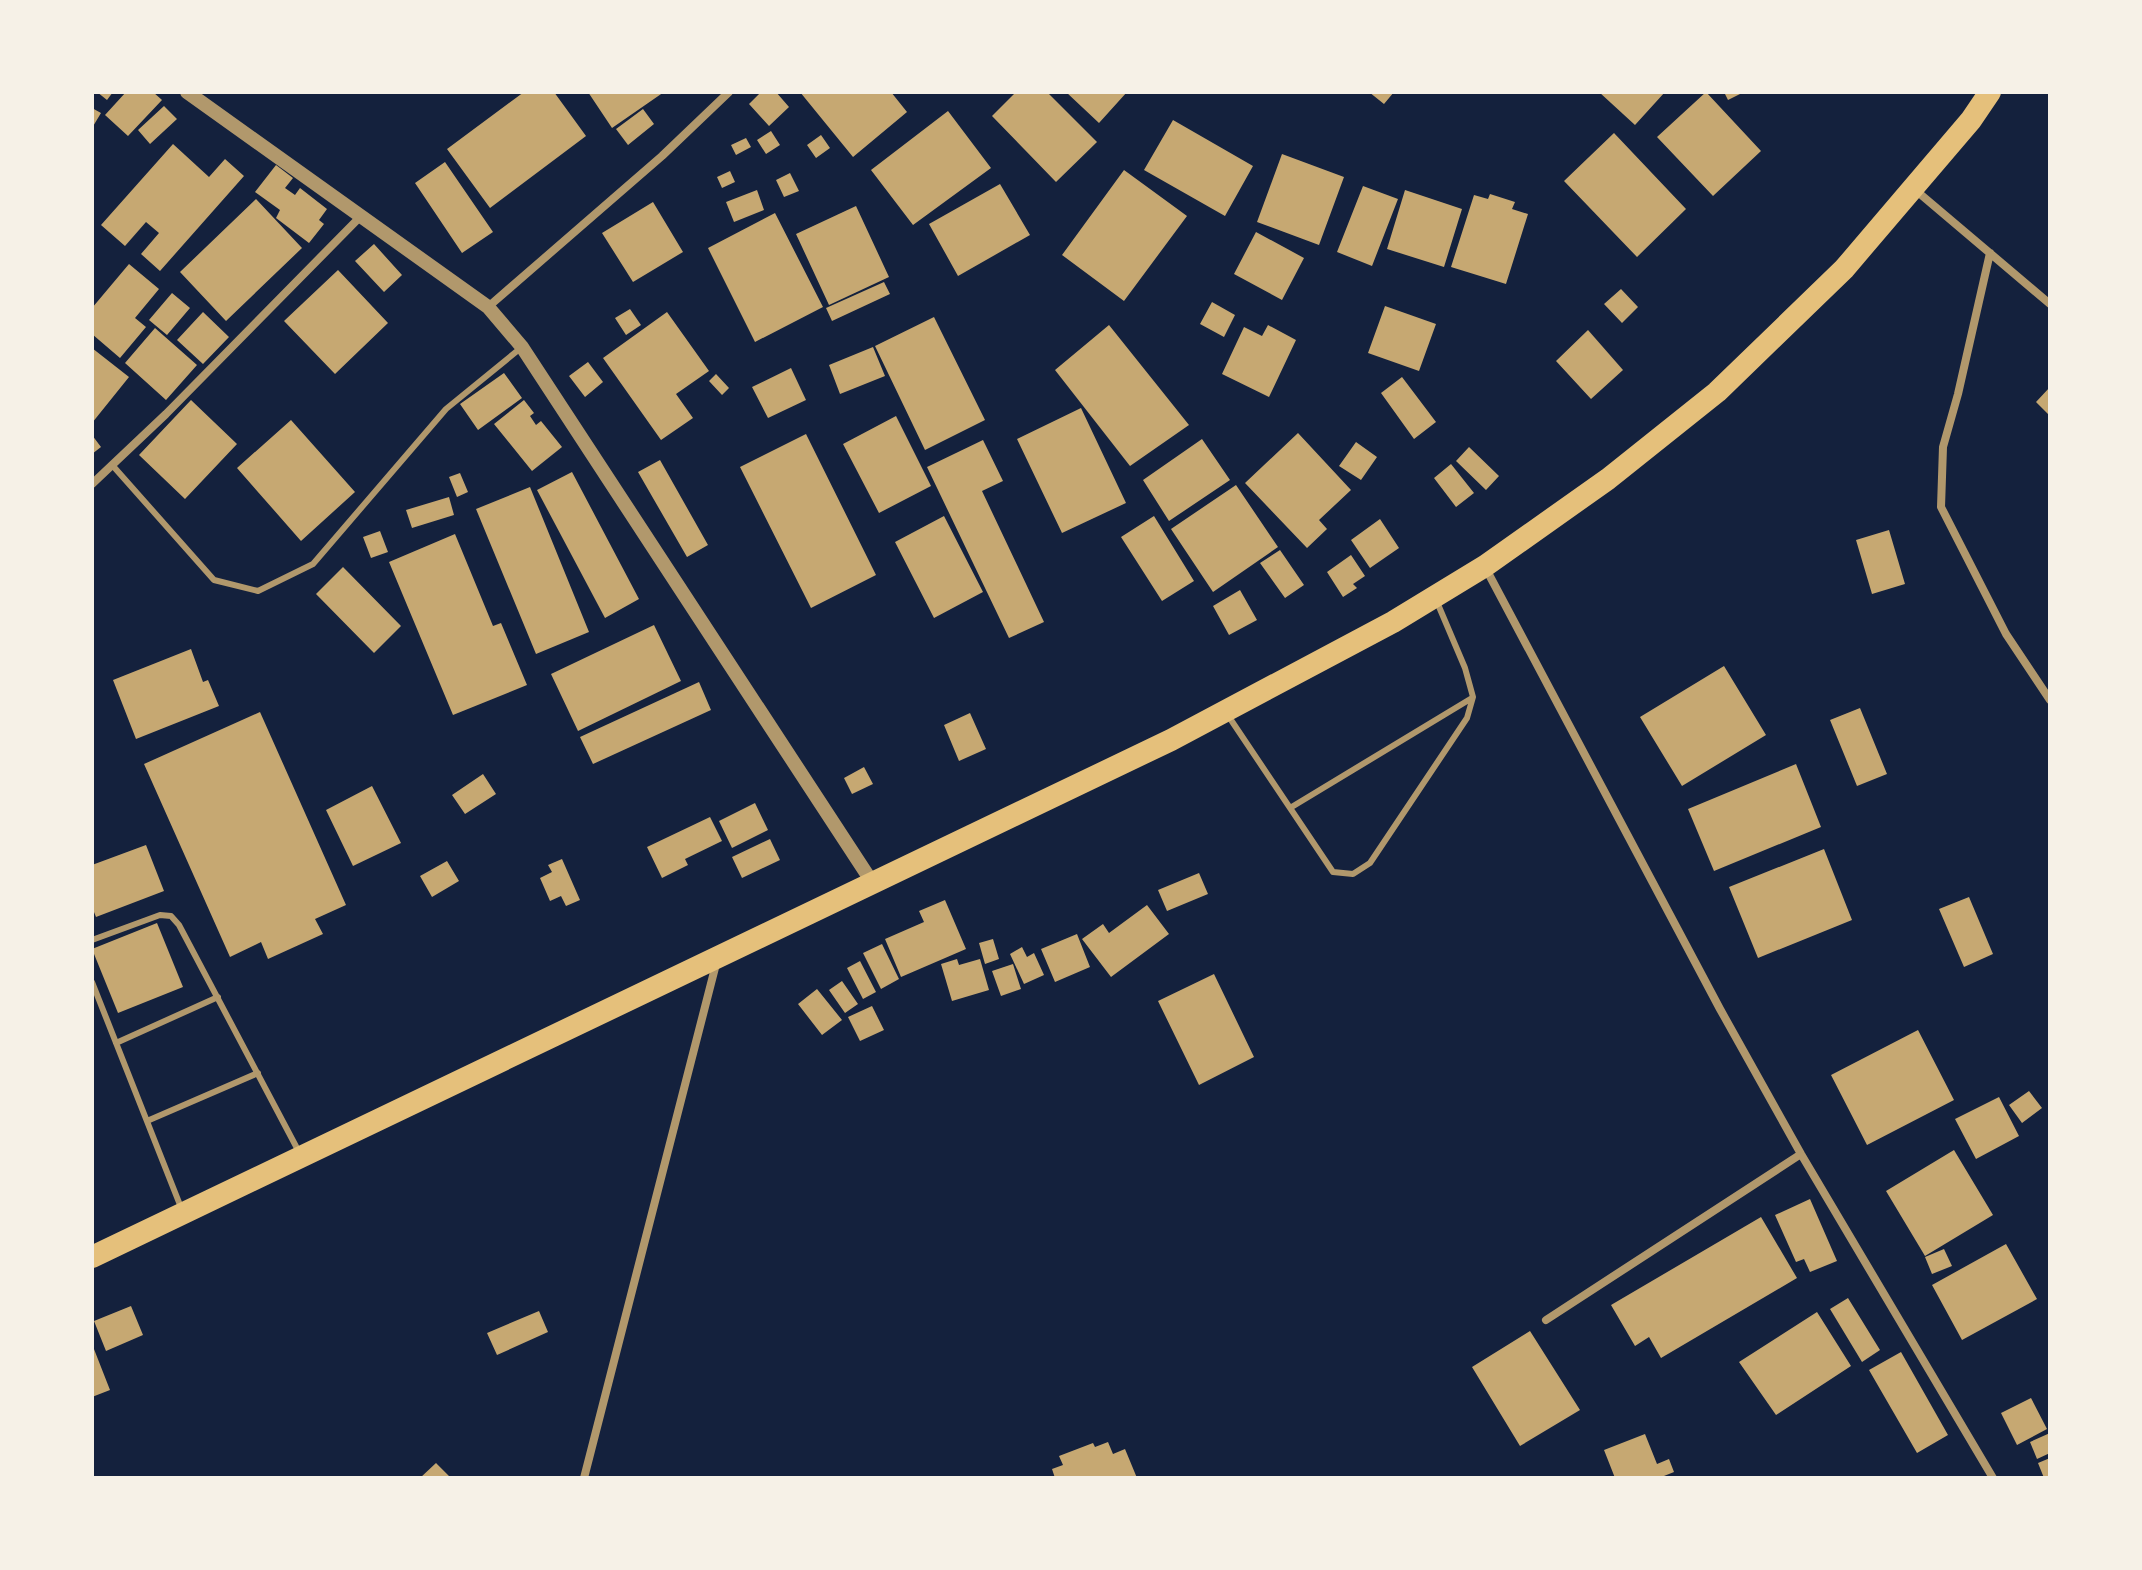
<svg xmlns="http://www.w3.org/2000/svg" width="2142" height="1570" viewBox="0 0 2142 1570" font-family="Figtree,sans-serif">
	<style>
		.building { fill: #c6a872 }
		.lines { fill: none; stroke-linecap: round; stroke-linejoin: round }
		.service { stroke: #b1986c; stroke-width: 6 }
		.minor { stroke: #b1986c; stroke-width: 8 }
		.tertiary { stroke: #b1986c; stroke-width: 14 }
		.trunk { stroke: #e5c07b; stroke-width: 22 }
	</style>
	<rect width="100%" height="100%" fill="#14213d"/>
	<path class="building" d="M97 92H113L107 100Z
		M126 92H153L162 100 128 136 105 115Z
		M524 92H554L586 136 490 208 447 149Z
		M588 92H664L612 128Z
		M761 92H776L789 107 769 126 749 104Z
		M800 92H891L907 112 853 157Z
		M1016 92H1047L1097 142 1056 182 992 116Z
		M1066 92H1127L1099 123Z
		M1369 92H1394L1384 104Z
		M1599 92H1665L1635 125Z
		M1706 92 1761 151 1713 196 1657 137Z
		M1724 92H1744L1728 100Z
		M164 106 177 119 150 144 138 130Z
		M92 108 101 113 92 128Z
		M643 109 654 124 628 145 616 129Z
		M948 111 991 168 913 225 871 170Z
		M1173 120 1253 166 1225 216 1144 170Z
		M771 131 780 145 766 154 757 140Z
		M1614 133 1686 209 1637 257 1564 181Z
		M821 135 830 148 816 158 807 145Z
		M746 138 751 147 736 155 731 145Z
		M173 144 209 177 225 159 244 176 160 271 141 254 159 233 146 222 125 246 101 225Z
		M1282 154 1344 177 1319 245 1257 222Z
		M445 162 493 232 462 253 415 183Z
		M276 165 293 178 285 188 295 195 300 188 327 209 319 220 324 224 309 243 276 218 280 210 255 192Z
		M1124 170 1187 216 1124 301 1062 255Z
		M730 171 735 182 722 188 717 177Z
		M790 173 799 191 784 197 776 180Z
		M1000 184 1030 235 958 276 929 224Z
		M1363 186 1398 199 1372 266 1337 252Z
		M757 190 764 210 734 222 726 202Z
		M1405 190 1462 209 1444 267 1387 249Z
		M1490 194 1515 202 1512 209 1528 214 1506 284 1451 267 1474 195 1488 199Z
		M256 199 302 248 226 321 180 272Z
		M653 202 683 252 633 282 602 233Z
		M856 206 889 277 829 305 796 234Z
		M775 213 823 307 755 342 708 248Z
		M1256 232 1304 258 1282 300 1234 274Z
		M374 244 402 275 384 292 355 261Z
		M129 264 159 289 135 318 146 327 120 358 92 334V308Z
		M338 270 388 323 335 374 284 321Z
		M884 282 890 294 832 321 826 308Z
		M1621 289 1638 307 1622 323 1604 304Z
		M172 293 190 308 167 335 149 320Z
		M1212 302 1235 315 1224 337 1200 324Z
		M1385 306 1436 324 1419 371 1368 353Z
		M630 309 641 325 626 335 615 318Z
		M203 312 229 337 203 364 177 340Z
		M667 312 709 371 676 394 693 418 661 440 603 358Z
		M934 317 985 420 925 450 875 346Z
		M1109 325 1189 425 1130 466 1055 370Z
		M1268 325 1296 340 1269 397 1222 374 1244 327 1262 336Z
		M155 328 197 365 166 400 125 363Z
		M1588 330 1623 370 1591 399 1556 361Z
		M873 347 885 376 840 394 829 365Z
		M92 348 129 377 92 423Z
		M588 362 603 382 585 397 569 376Z
		M791 368 806 400 768 418 752 387Z
		M504 373 522 398 478 430 460 404Z
		M716 374 729 388 722 395 709 381Z
		M1402 377 1436 422 1414 439 1381 393Z
		M2050 387V416L2036 402Z
		M191 400 237 444 185 499 139 455Z
		M524 400 534 413 530 416 536 425 541 421 562 447 532 471 494 424Z
		M1081 408 1126 503 1062 533 1017 439Z
		M896 416 931 486 879 513 843 444Z
		M291 420 355 492 301 541 237 468Z
		M1298 433 1351 490 1319 520 1327 529 1307 548 1245 483Z
		M806 434 876 575 811 608 740 467Z
		M92 435 101 447 92 454Z
		M1202 439 1230 480 1169 521 1143 480Z
		M983 440 1003 481 982 491 1044 622 1009 638 927 467Z
		M1356 442 1377 457 1361 480 1339 466Z
		M1469 447 1499 476 1486 490 1456 461Z
		M660 460 708 545 687 557 638 472Z
		M1451 464 1474 493 1456 507 1434 478Z
		M572 472 639 599 605 618 537 490Z
		M460 473 468 492 457 497 449 477Z
		M1236 485 1278 547 1213 592 1171 529Z
		M530 487 589 632 536 654 476 509Z
		M449 497 454 515 412 528 406 510Z
		M944 516 983 592 934 618 895 542Z
		M1154 516 1194 581 1162 601 1121 537Z
		M1380 519 1399 548 1370 568 1351 540Z
		M1889 530 1905 584 1872 594 1856 540Z
		M380 531 388 552 371 558 363 537Z
		M455 534 493 626 501 623 527 685 453 715 389 562Z
		M1280 550 1304 585 1285 598 1260 563Z
		M1351 555 1365 576 1353 584 1357 588 1343 597 1327 572Z
		M343 567 401 626 374 653 316 594Z
		M1240 590 1257 620 1229 635 1213 606Z
		M654 625 681 681 578 731 551 674Z
		M191 649 203 682 208 680 219 706 136 739 113 680Z
		M1724 666 1766 735 1682 786 1640 717Z
		M699 682 711 710 593 764 580 737Z
		M1860 708 1887 774 1857 786 1830 720Z
		M260 712 346 905 315 919 323 934 268 959 261 942 230 957 144 764Z
		M970 713 986 749 959 761 944 725Z
		M1796 764 1821 827 1714 871 1688 809Z
		M864 767 873 784 852 794 844 778Z
		M483 774 496 794 465 814 452 795Z
		M372 786 401 843 353 866 326 810Z
		M755 803 768 830 732 848 719 821Z
		M710 817 722 841 685 859 688 865 662 878 647 847Z
		M770 839 780 860 742 878 732 857Z
		M146 845 164 891 96 917 92 907V865Z
		M1824 849 1852 920 1758 958 1729 887Z
		M562 859 580 900 566 906 561 896 550 901 540 878 552 872 548 865Z
		M447 861 459 881 432 897 420 876Z
		M1199 873 1208 894 1167 911 1158 890Z
		M1969 897 1993 954 1964 967 1939 909Z
		M945 900 966 949 901 977 885 939 924 922 919 911Z
		M1147 905 1169 934 1111 977 1082 939 1103 924 1109 933Z
		M157 923 183 987 118 1013 92 949Z
		M1077 934 1090 967 1055 982 1041 949Z
		M993 939 999 959 985 964 979 943Z
		M882 944 899 979 881 989 863 953Z
		M1022 947 1027 957 1034 953 1044 975 1024 984 1010 954Z
		M957 959 959 965 980 959 989 990 952 1001 941 964Z
		M860 961 876 992 863 999 847 968Z
		M1013 964 1021 989 1001 996 992 971Z
		M1214 974 1254 1057 1199 1085 1158 1001Z
		M842 981 858 1004 845 1013 829 990Z
		M817 989 842 1020 822 1035 798 1004Z
		M872 1006 884 1030 860 1041 848 1017Z
		M1918 1030 1954 1100 1867 1145 1831 1075Z
		M2029 1091 2042 1108 2022 1123 2009 1105Z
		M1999 1097 2019 1136 1976 1159 1955 1119Z
		M1954 1150 1993 1215 1925 1256 1886 1191Z
		M1810 1199 1837 1261 1810 1272 1804 1259 1796 1262 1775 1215Z
		M1761 1217 1797 1278 1661 1358 1649 1337 1635 1346 1611 1305Z
		M2006 1244 2037 1299 1962 1340 1932 1285Z
		M1944 1249 1952 1266 1932 1274 1925 1257Z
		M1848 1298 1880 1350 1862 1362 1830 1309Z
		M131 1306 143 1335 106 1351 94 1321Z
		M539 1311 548 1332 497 1355 487 1333Z
		M1817 1312 1851 1366 1776 1415 1739 1362Z
		M1530 1331 1580 1410 1520 1446 1472 1367Z
		M92 1344 110 1390 92 1397Z
		M1901 1352 1948 1435 1917 1453 1869 1370Z
		M2031 1398 2047 1429 2017 1445 2001 1413Z
		M2050 1433V1453L2037 1459 2030 1442Z
		M1645 1434 1657 1464 1669 1459 1674 1472 1659 1478H1615L1604 1450Z
		M1108 1442 1113 1454 1125 1449 1137 1478H1055L1052 1469 1063 1465 1059 1456 1093 1443 1095 1447Z
		M2050 1458V1478H2044L2038 1463Z
		M436 1463 451 1478H420Z"/>
	<g class="lines">
		<path class="service" d="M113 466 214 580 258 591 313 564 446 409 522 347
			M1227 714 1333 872 1353 874 1370 863 1467 718 1473 697 1465 668 1437 602
			M1290 808 1472 698
			M92 940 160 915 171 916 179 925 299 1152
			M92 982 182 1210
			M116 1043 218 997
			M147 1121 258 1073"/>
		<path class="minor" d="M1913 188 2050 304
			M1990 253 1958 394 1943 447 1941 507 2006 634 2050 700
			M488 307 662 156 729 92
			M92 484 166 414 362 215
			M1485 567 1720 1009 1801 1154 1993 1478
			M1546 1320 1801 1154
			M584 1478 716 964"/>
		<path class="tertiary" d="M187 92 488 307 522 347 872 882"/>
		<path class="trunk" d="M92 1257 1171 740 1393 622 1485 566 1608 479 1717 392 1844 269 1971 120 1990 92"/>
	</g>
	<rect width="2142" height="1570" fill="none" stroke="#f6f1e7" stroke-width="188"/>
</svg>
